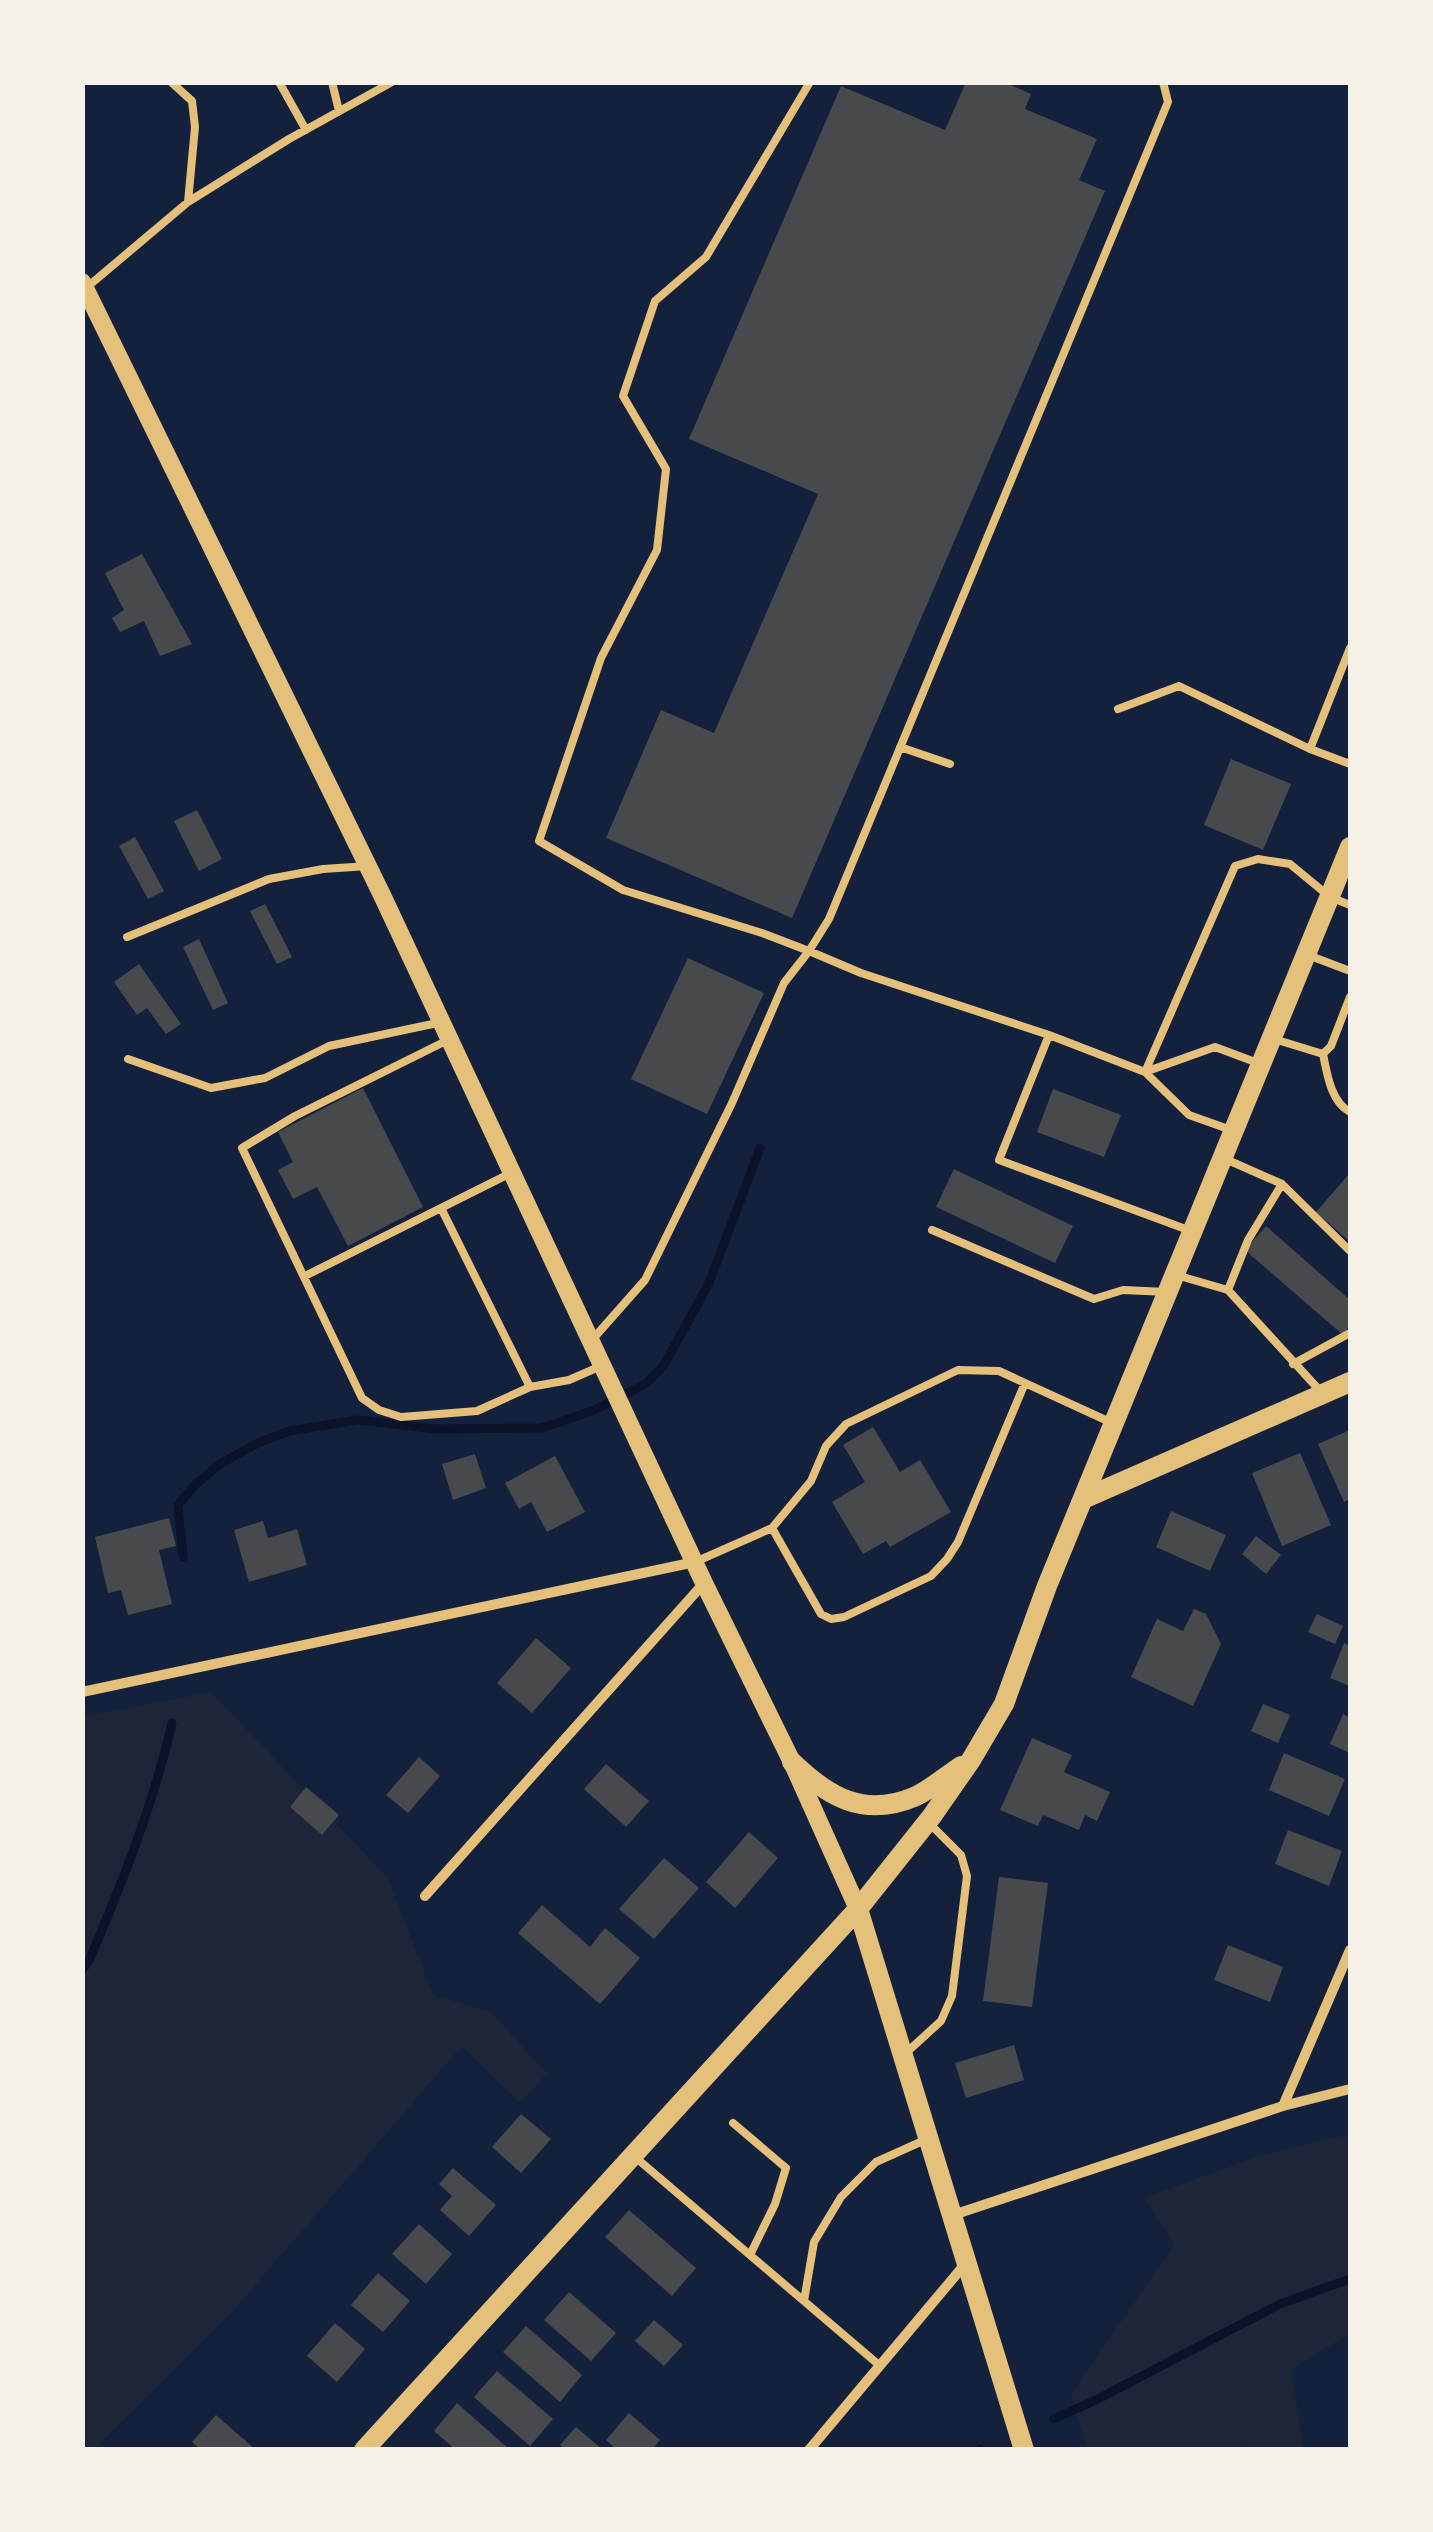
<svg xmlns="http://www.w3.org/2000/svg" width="1433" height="2532" viewBox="0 0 1433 2532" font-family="Helvetica,sans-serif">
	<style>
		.green { fill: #1d2539 }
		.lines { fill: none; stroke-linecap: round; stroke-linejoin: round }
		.stream { stroke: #0b132b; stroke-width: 9 }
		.building { fill: #48494c }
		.service { stroke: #e5c07b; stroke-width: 8 }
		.minor { stroke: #e5c07b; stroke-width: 10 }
		.tertiary { stroke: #e5c07b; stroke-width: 18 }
		.secondary { stroke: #e5c07b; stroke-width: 20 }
	</style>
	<rect width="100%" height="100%" fill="#14213d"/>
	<path class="green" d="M211 1692 388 1878 433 1995 491 2012 547 2074 520 2103 462 2046 231 2313 94 2449 83 2450V1717Z
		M1350 2134V2333L1291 2370 1304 2449H1254L1244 2446 1241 2450 1087 2449 1071 2394 1174 2245 1144 2198 1256 2157Z"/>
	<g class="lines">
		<path class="stream" d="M183 1557 178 1505 196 1484 220 1464 256 1444 289 1431 358 1420 436 1429 542 1428 592 1411 647 1383 664 1365 709 1283 760 1148
			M82 1970 89 1961C122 1883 153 1806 172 1723
			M1054 2419 1098 2399 1280 2304 1350 2279
			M979 2450 980 2449"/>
	</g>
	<path class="building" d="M966 82H1004L1031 94 1025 109 1097 139 1079 180 1105 191 792 918 606 838 661 710 714 733 818 494 689 439 841 86 945 130Z
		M142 554 192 644 160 656 144 621 120 632 112 618 124 610 105 573Z
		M1231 759 1291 784 1263 850 1204 825Z
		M197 810 222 859 199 871 174 821Z
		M135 837 164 891 148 899 119 846Z
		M265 904 292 957 277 964 250 911Z
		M199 939 228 1003 213 1010 183 947Z
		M688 958 764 993 707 1114 631 1079Z
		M139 964 181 1024 166 1034 147 1008 137 1015 114 982Z
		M363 1088 423 1207 348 1246 317 1187 293 1199 278 1170 293 1162 278 1132Z
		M1053 1089 1121 1115 1104 1157 1037 1132Z
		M954 1169 1073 1226 1055 1263 936 1207Z
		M1350 1173V1242L1316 1212Z
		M1266 1226 1350 1300V1326L1343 1335 1245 1250Z
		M873 1427 900 1472 920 1460 951 1512 890 1547 886 1541 863 1554 832 1502 865 1482 843 1445Z
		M1350 1430V1499L1344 1502 1318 1444Z
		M1300 1453 1331 1525 1282 1546 1252 1473Z
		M475 1454 486 1488 453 1500 442 1464Z
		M555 1456 585 1512 547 1532 531 1502 519 1509 505 1483Z
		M1171 1511 1226 1535 1210 1571 1156 1547Z
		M169 1518 176 1546 159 1550 172 1604 128 1615 121 1590 108 1593 95 1537Z
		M263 1521 268 1538 297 1529 307 1565 249 1582 234 1530Z
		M1256 1536 1281 1555 1266 1574 1242 1554Z
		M1194 1609 1206 1614 1221 1644 1193 1706 1131 1677 1157 1619 1183 1631Z
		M1317 1614 1343 1626 1335 1644 1308 1632Z
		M536 1638 571 1668 532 1713 497 1683Z
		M1344 1643 1350 1646V1686L1330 1678Z
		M1263 1704 1290 1715 1278 1743 1251 1731Z
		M1343 1714 1350 1718V1753L1330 1744Z
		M1032 1738 1072 1755 1064 1772 1110 1792 1097 1821 1085 1815 1079 1830 1043 1815 1038 1826 1000 1810Z
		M1284 1753 1345 1779 1329 1816 1269 1790Z
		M419 1757 440 1776 408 1813 386 1795Z
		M606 1764 649 1801 626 1827 584 1789Z
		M306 1787 339 1815 322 1835 290 1807Z
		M1288 1830 1342 1851 1329 1886 1275 1864Z
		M749 1832 778 1858 735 1908 706 1882Z
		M664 1858 699 1888 654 1939 619 1909Z
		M999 1877 1048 1883 1032 2007 983 2001Z
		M542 1905 590 1947 605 1928 640 1958 600 2004 518 1933Z
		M1228 1945 1283 1967 1270 2002 1214 1980Z
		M1014 2045 1024 2080 966 2098 955 2063Z
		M521 2114 551 2139 521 2173 492 2147Z
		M453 2168 496 2205 469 2236 440 2210 452 2196 439 2184Z
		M629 2210 696 2268 672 2296 605 2237Z
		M419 2224 452 2254 426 2284 392 2254Z
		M378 2273 410 2301 383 2332 351 2305Z
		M569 2292 616 2333 591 2361 544 2320Z
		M654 2320 683 2345 664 2366 635 2341Z
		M335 2323 365 2349 337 2382 307 2356Z
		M526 2326 582 2375 560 2402 503 2352Z
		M497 2371 553 2419 530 2446 474 2397Z
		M457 2403 510 2450H456L434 2431Z
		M629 2413 660 2440 652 2450H617L606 2440Z
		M216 2415 256 2450H201L192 2442Z
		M576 2427 603 2450H565L560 2445Z"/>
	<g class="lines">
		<path class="service" d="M171 82 192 101 195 127 188 202
			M279 82 306 130
			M332 82 339 111
			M810 82 706 257 655 301 623 396 666 469 657 550 601 658 539 841 623 890 762 933 809 951 829 919 1168 102 1163 82
			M86 288 188 202 289 139 392 82
			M1350 648 1310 749 1350 764
			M1118 709 1179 686 1310 749
			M900 747 950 764
			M127 937 269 879 323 869 368 866
			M1308 955 1350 971
			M1049 1035 999 1160 1191 1231
			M450 1039 295 1116 242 1148 362 1398 379 1410 401 1417 477 1411 530 1387 569 1380 601 1366
			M1274 1039 1323 1054 1331 1046 1350 997
			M1323 1054C1327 1074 1331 1102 1350 1112
			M128 1059 211 1088 265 1078 329 1046 442 1022
			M1145 1072 1235 866 1258 859 1290 864 1330 897 1350 905
			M1145 1072 1215 1047 1258 1063
			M1223 1158 1282 1184 1350 1251
			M441 1208 530 1387
			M932 1230 1094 1299 1123 1290 1167 1292
			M1176 1275 1228 1290 1322 1393
			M305 1276 513 1172
			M1228 1290 1248 1240 1282 1184
			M592 1340 645 1280 732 1103 784 983 809 951 861 973 1049 1035 1145 1072 1189 1115 1234 1131
			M1293 1364 1350 1333
			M772 1528 821 1614 831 1619 844 1617 931 1576 947 1559 958 1542 1025 1383
			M695 1562 772 1528 811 1481 826 1446 846 1424 958 1370 999 1371 1110 1422
			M907 2052 941 2021 952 1996 967 1876 961 1855 929 1823
			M733 2123 786 2168 775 2204 750 2255
			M635 2157 879 2365
			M804 2301 814 2242 841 2197 876 2162 925 2140"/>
		<path class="minor" d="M82 1692 695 1562
			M425 1896 704 1583
			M1283 2106 1350 1950
			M953 2215 1283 2106 1350 2089
			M809 2450 966 2263"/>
		<path class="tertiary" d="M82 282 382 895 704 1583 792 1762 858 1909"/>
		<path class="secondary" d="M1083 1499 1350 1382
			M792 1762C828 1797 864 1818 914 1797 930 1790 946 1776 961 1766
			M858 1909 1024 2450
			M364 2450 858 1909 932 1816 971 1760 1004 1704 1047 1586 1350 847"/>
	</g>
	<rect width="1433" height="2532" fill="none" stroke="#f6f1e7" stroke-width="170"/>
</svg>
